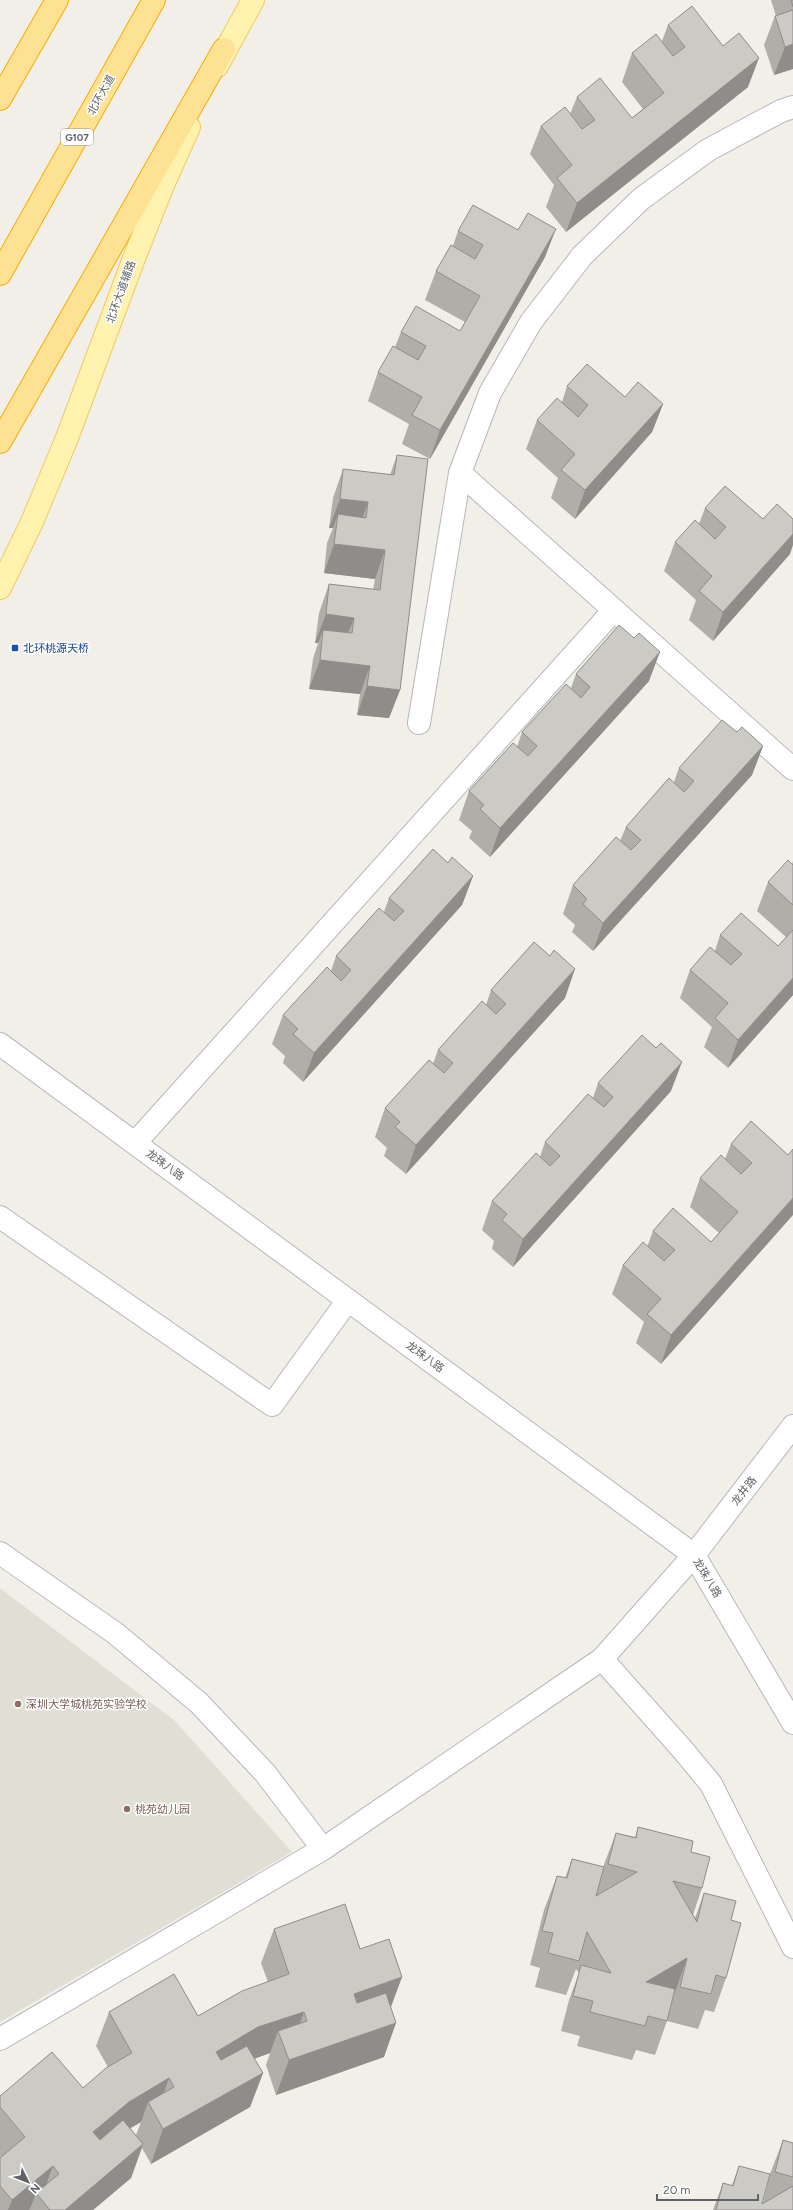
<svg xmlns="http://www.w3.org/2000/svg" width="793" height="2210" viewBox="0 0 793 2210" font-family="Figtree,'Noto Sans SC',sans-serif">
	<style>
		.education { fill: #e1ded6 }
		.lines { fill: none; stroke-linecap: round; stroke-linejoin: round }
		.minor-casing { stroke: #b5b8bc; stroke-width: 24 }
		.major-casing { stroke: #f2c960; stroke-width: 24 }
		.highway-casing { stroke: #f9ab00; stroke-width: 24 }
		.minor { stroke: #fff; stroke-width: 22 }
		.major { stroke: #fff2af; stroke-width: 22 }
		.highway { stroke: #fde293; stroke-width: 22 }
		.wall { fill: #afaea9; fill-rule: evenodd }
		.shaded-wall { fill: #8f8d8a }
		.building { fill: #cccac5; stroke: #8f8d8a }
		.transit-dot { fill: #1a4fb4; stroke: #fff; stroke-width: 1.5 }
		.education-dot { fill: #8d6e63; stroke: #fff; stroke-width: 1.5 }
		.labels { text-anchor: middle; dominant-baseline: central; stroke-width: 3; stroke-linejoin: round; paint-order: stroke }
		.shield { fill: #fff; stroke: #8f9295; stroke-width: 1 }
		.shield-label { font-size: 10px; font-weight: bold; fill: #5f6368 }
		.street-label { font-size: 11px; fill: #5f6368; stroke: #fff }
		.transit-label { font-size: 11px; fill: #164399; stroke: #fff; text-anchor: start }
		.education-label { font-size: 11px; fill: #785e54; stroke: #fff; text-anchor: start }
	</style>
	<rect width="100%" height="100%" fill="#f1efe8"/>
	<path class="education" d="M0 1588 175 1721 292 1852 0 2022Z"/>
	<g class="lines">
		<defs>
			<path id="minor" d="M460 473 793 769
				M419 723 460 473 490 393 531 322 582 256 641 199 708 150 781 111 793 107
				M0 1044 694 1555 793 1723
				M135 1143 614 610
				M0 1217 272 1405 348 1300
				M0 1553 115 1633 199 1703 265 1773 323 1849
				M602 1659 682 1749 711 1784 793 1947
				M0 2039 323 1849 602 1659 694 1555 793 1426"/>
			<path id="major" d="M217 66 253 0
				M0 588 32 522 67 438 133 261 163 185 189 127"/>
			<path id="highway" d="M0 99 57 0
				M0 274 154 0
				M0 442 224 49"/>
		</defs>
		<use href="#minor" class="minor-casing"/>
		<use href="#major" class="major-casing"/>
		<use href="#highway" class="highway-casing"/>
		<use href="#minor" class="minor"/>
		<use href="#major" class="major"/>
		<use href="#highway" class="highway"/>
	</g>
	<path class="wall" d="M771 0H793V69L774 75 764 45 775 16H776Z
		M668 25 748 87 566 232 546 207 554 185 530 154 541 126 570 114 577 97 632 118 643 109 622 82 632 53 662 41Z
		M458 231 545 257 430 459 402 444 409 424 368 401 378 372 395 347 401 332 460 331 465 322 425 300 436 271 453 246Z
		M567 386 663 404 652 432 575 519 551 498 558 478 526 449 537 420 562 402Z
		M397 455 400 690 389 718 357 715 360 694 309 689 313 659 318 643H315L319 613 329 584 373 590 375 579 324 573 327 543 333 528H329L333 498 343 469 390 475Z
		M705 508 790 554 713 641 689 620 696 600 664 571 675 542 699 524Z
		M634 638 649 681 490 857 469 838 472 831 459 820 469 791 517 747 522 732 571 688 576 674Z
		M737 732 763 746 752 775 593 951 572 932 575 925 563 914 573 885 620 841 626 827 674 782 679 768Z
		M793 861V995L728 1068 704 1047 712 1027 680 998 690 970 715 951 720 935 778 946 786 937 757 911 768 882 792 864Z
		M448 863 473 876 462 905 303 1082 283 1063 285 1056 272 1044 283 1015 331 971 336 956 384 912 389 898Z
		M491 990 565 998 406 1174 384 1156 387 1148 375 1137 385 1108 433 1064 438 1050 486 1005Z
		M598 1083 671 1091 513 1267 492 1249 494 1241 482 1230 492 1201 540 1157 545 1142 593 1098Z
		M731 1144 788 1155 661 1364 636 1343 644 1322 612 1294 623 1265 647 1247 653 1231 711 1242 719 1233 690 1207 700 1178 725 1159Z
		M638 1827 691 1852 702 1888 693 1915 695 1918 704 1893 731 1920 726 1978 714 2012 705 2010 698 2029 667 2021 675 1992 667 2021 655 2055 636 2050 632 2060 577 2046 580 2036 561 2031 569 2000 579 1973 576 1969 566 1995 535 1987 540 1968 530 1965 544 1910 557 1876 565 1878 572 1859 603 1867 616 1833 635 1837Z
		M274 1929 360 1949 402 1977 391 2007 384 2057 276 2095 266 2065 270 2053 254 2059 263 2073 250 2107 151 2164 142 2148 131 2178 93 2210H30V2209L29 2210H0V2158L1 2157 0 2156V2096L83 2088 108 2067 96 2046 109 2012 198 2016 268 1982 261 1963ZM141 2122 136 2135 130 2128Z
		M783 2140 793 2143V2210H713L723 2183 732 2185 739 2166 763 2203 770 2174Z"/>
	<path class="shaded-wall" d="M793 44V69L774 75 785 47Z
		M759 58 748 87 566 232 577 203Z
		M556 229 545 257 430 459 440 430Z
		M663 404 652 432 575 519 585 490Z
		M340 499 368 502 358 531 338 514 333 528H329Z
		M793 534V545L790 554 713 641 723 612Z
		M334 544 385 550 375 579 324 573Z
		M326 614 354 618 343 646 323 630 318 643H315Z
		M660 652 649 681 490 857 500 828Z
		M320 660 370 666 360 694 309 689Z
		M367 686 400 690 389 718 357 715Z
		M763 746 752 775 593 951 603 923Z
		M473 876 462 905 303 1082 314 1053Z
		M575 969 565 998 406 1174 416 1145Z
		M793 978V995L728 1068 738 1040Z
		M682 1062 671 1091 513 1267 523 1239Z
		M793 1198V1215L661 1364 671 1335Z
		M687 1958 675 1992 646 1982Z
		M402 1977 389 2011 342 2028 354 1994Z
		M304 2012 292 2046 278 2031 270 2053 245 2062 203 2086 216 2052 258 2027Z
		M396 2023 384 2057 276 2095 289 2060Z
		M263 2073 250 2107 151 2164 163 2129Z
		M169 2078 157 2112 148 2102 141 2122 117 2136 81 2166 93 2132 129 2102Z
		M143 2144 131 2178 93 2210H65Z
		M53 2166 41 2199 36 2193 30 2209 29 2210H8L12 2200Z"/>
	<path class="building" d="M791 0H793V7Z
		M692 6 723 46 739 33 759 58 577 203 557 178 572 165 541 126 565 107 582 129 595 120 577 97 600 78 632 118 664 93 632 53 656 34 673 56 685 47 668 25Z
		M793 10V44L785 47 775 16Z
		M473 205 518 230 528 213 556 229 440 430 412 415 422 397 378 372 393 346 418 360 426 346 401 332 416 306 460 331 480 296 436 271 451 245 475 259 483 245 458 231Z
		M587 364 625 397 638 382 663 404 585 490 561 470 575 454 537 420 557 398 578 417 588 405 567 386Z
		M397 455 428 459 400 690 367 686 370 666 320 660 323 630 352 633 354 618 326 614 329 584 380 590 385 550 334 544 338 514 366 518 368 502 340 499 343 469 394 475Z
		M725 486 763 519 777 504 793 519V534L723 612 699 591 712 576 675 542 695 520 715 539 726 527 705 508Z
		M619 625 634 638 639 633 660 652 500 828 480 809 484 805 469 791 513 743 528 756 537 746 522 732 566 684 581 698 590 687 576 674Z
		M722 720 737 732 742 727 763 746 603 923 583 904 587 899 573 885 616 837 631 850 641 840 626 827 669 778 684 792 694 781 679 768Z
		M433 849 448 863 452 857 473 876 314 1053 293 1034 298 1029 283 1015 327 967 341 981 351 970 336 956 379 908 394 921 404 911 389 898Z
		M788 860 793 865V905L768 882Z
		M741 913 778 946 793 930V978L738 1040 715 1018 728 1003 690 970 710 947 731 965 742 954 720 935Z
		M534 942 550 956 554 950 575 969 416 1145 395 1127 400 1122 385 1108 429 1060 444 1073 453 1063 438 1050 482 1001 496 1014 506 1004 491 990Z
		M642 1035 656 1048 661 1043 682 1062 523 1239 502 1220 507 1214 492 1201 536 1153 550 1166 560 1156 545 1142 588 1094 604 1107 613 1097 598 1083Z
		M751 1121 788 1155 793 1149V1198L671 1335 647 1314 661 1299 623 1265 643 1242 664 1261 675 1250 653 1231 673 1208 711 1242 738 1212 700 1178 721 1155 741 1174 752 1163 731 1144Z
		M638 1827 693 1841 691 1852 710 1857 702 1888 673 1881 697 1922 704 1893 736 1901 731 1920 741 1923 726 1978 716 1975 711 1994 680 1987 687 1958 646 1982 675 1989 667 2021 648 2016 645 2026 590 2012 593 2001 573 1996 581 1965 611 1973 587 1932 579 1961 548 1953 553 1933 542 1931 557 1876 567 1878 572 1859 604 1867 596 1896 637 1872 608 1864 616 1833 636 1838Z
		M345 1904 360 1949 389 1939 402 1977 354 1994 357 2003 386 1993 396 2023 289 2060 278 2031 307 2021 304 2012 258 2027 216 2052 221 2060 247 2046 263 2073 163 2129 148 2102 174 2087 169 2078 129 2102 93 2132 100 2140 123 2120 143 2144 65 2210H50L36 2193 59 2174 53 2166 12 2200 0 2186V2158L25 2137 0 2107V2096L52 2052 83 2088 106 2068 132 2053 109 2012 174 1974 198 2016 242 1991 289 1974 274 1929Z
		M783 2140 793 2143V2177L775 2172Z
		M739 2166 770 2174 762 2204 793 2186V2210H716L723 2183 733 2186Z"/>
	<rect class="transit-dot" x="11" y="644" width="8" height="8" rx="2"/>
	<g class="education-dot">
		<circle cx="18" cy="1704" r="4"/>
		<circle cx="127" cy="1809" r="4"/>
	</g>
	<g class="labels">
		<rect class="shield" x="61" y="129" width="32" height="16" rx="3"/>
		<g class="shield-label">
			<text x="77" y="137">G107</text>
		</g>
		<g class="street-label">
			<text transform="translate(101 95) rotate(-61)">北环大道</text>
			<text transform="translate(121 292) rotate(-70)">北环大道辅路</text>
			<text transform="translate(165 1165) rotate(36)">龙珠八路</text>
			<text transform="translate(425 1357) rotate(36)">龙珠八路</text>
			<text transform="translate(744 1491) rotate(-52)">龙井路</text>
			<text transform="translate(707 1578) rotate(59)">龙珠八路</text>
		</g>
		<g class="transit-label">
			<text x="23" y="648">北环桃源天桥</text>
		</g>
		<g class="education-label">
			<text x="26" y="1704">深圳大学城桃苑实验学校</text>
			<text x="135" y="1809">桃苑幼儿园</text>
		</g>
	</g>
	<g transform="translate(28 2182) rotate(133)" stroke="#ffffff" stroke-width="3" paint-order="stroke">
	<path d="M0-3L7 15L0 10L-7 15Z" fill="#5f6368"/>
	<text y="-6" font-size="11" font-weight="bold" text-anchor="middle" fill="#5f6368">N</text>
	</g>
	<path d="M657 2194v6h101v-6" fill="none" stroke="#5f6368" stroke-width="2"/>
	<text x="663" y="2194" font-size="12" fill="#5f6368" stroke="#ffffff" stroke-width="3" paint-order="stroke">20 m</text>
</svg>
